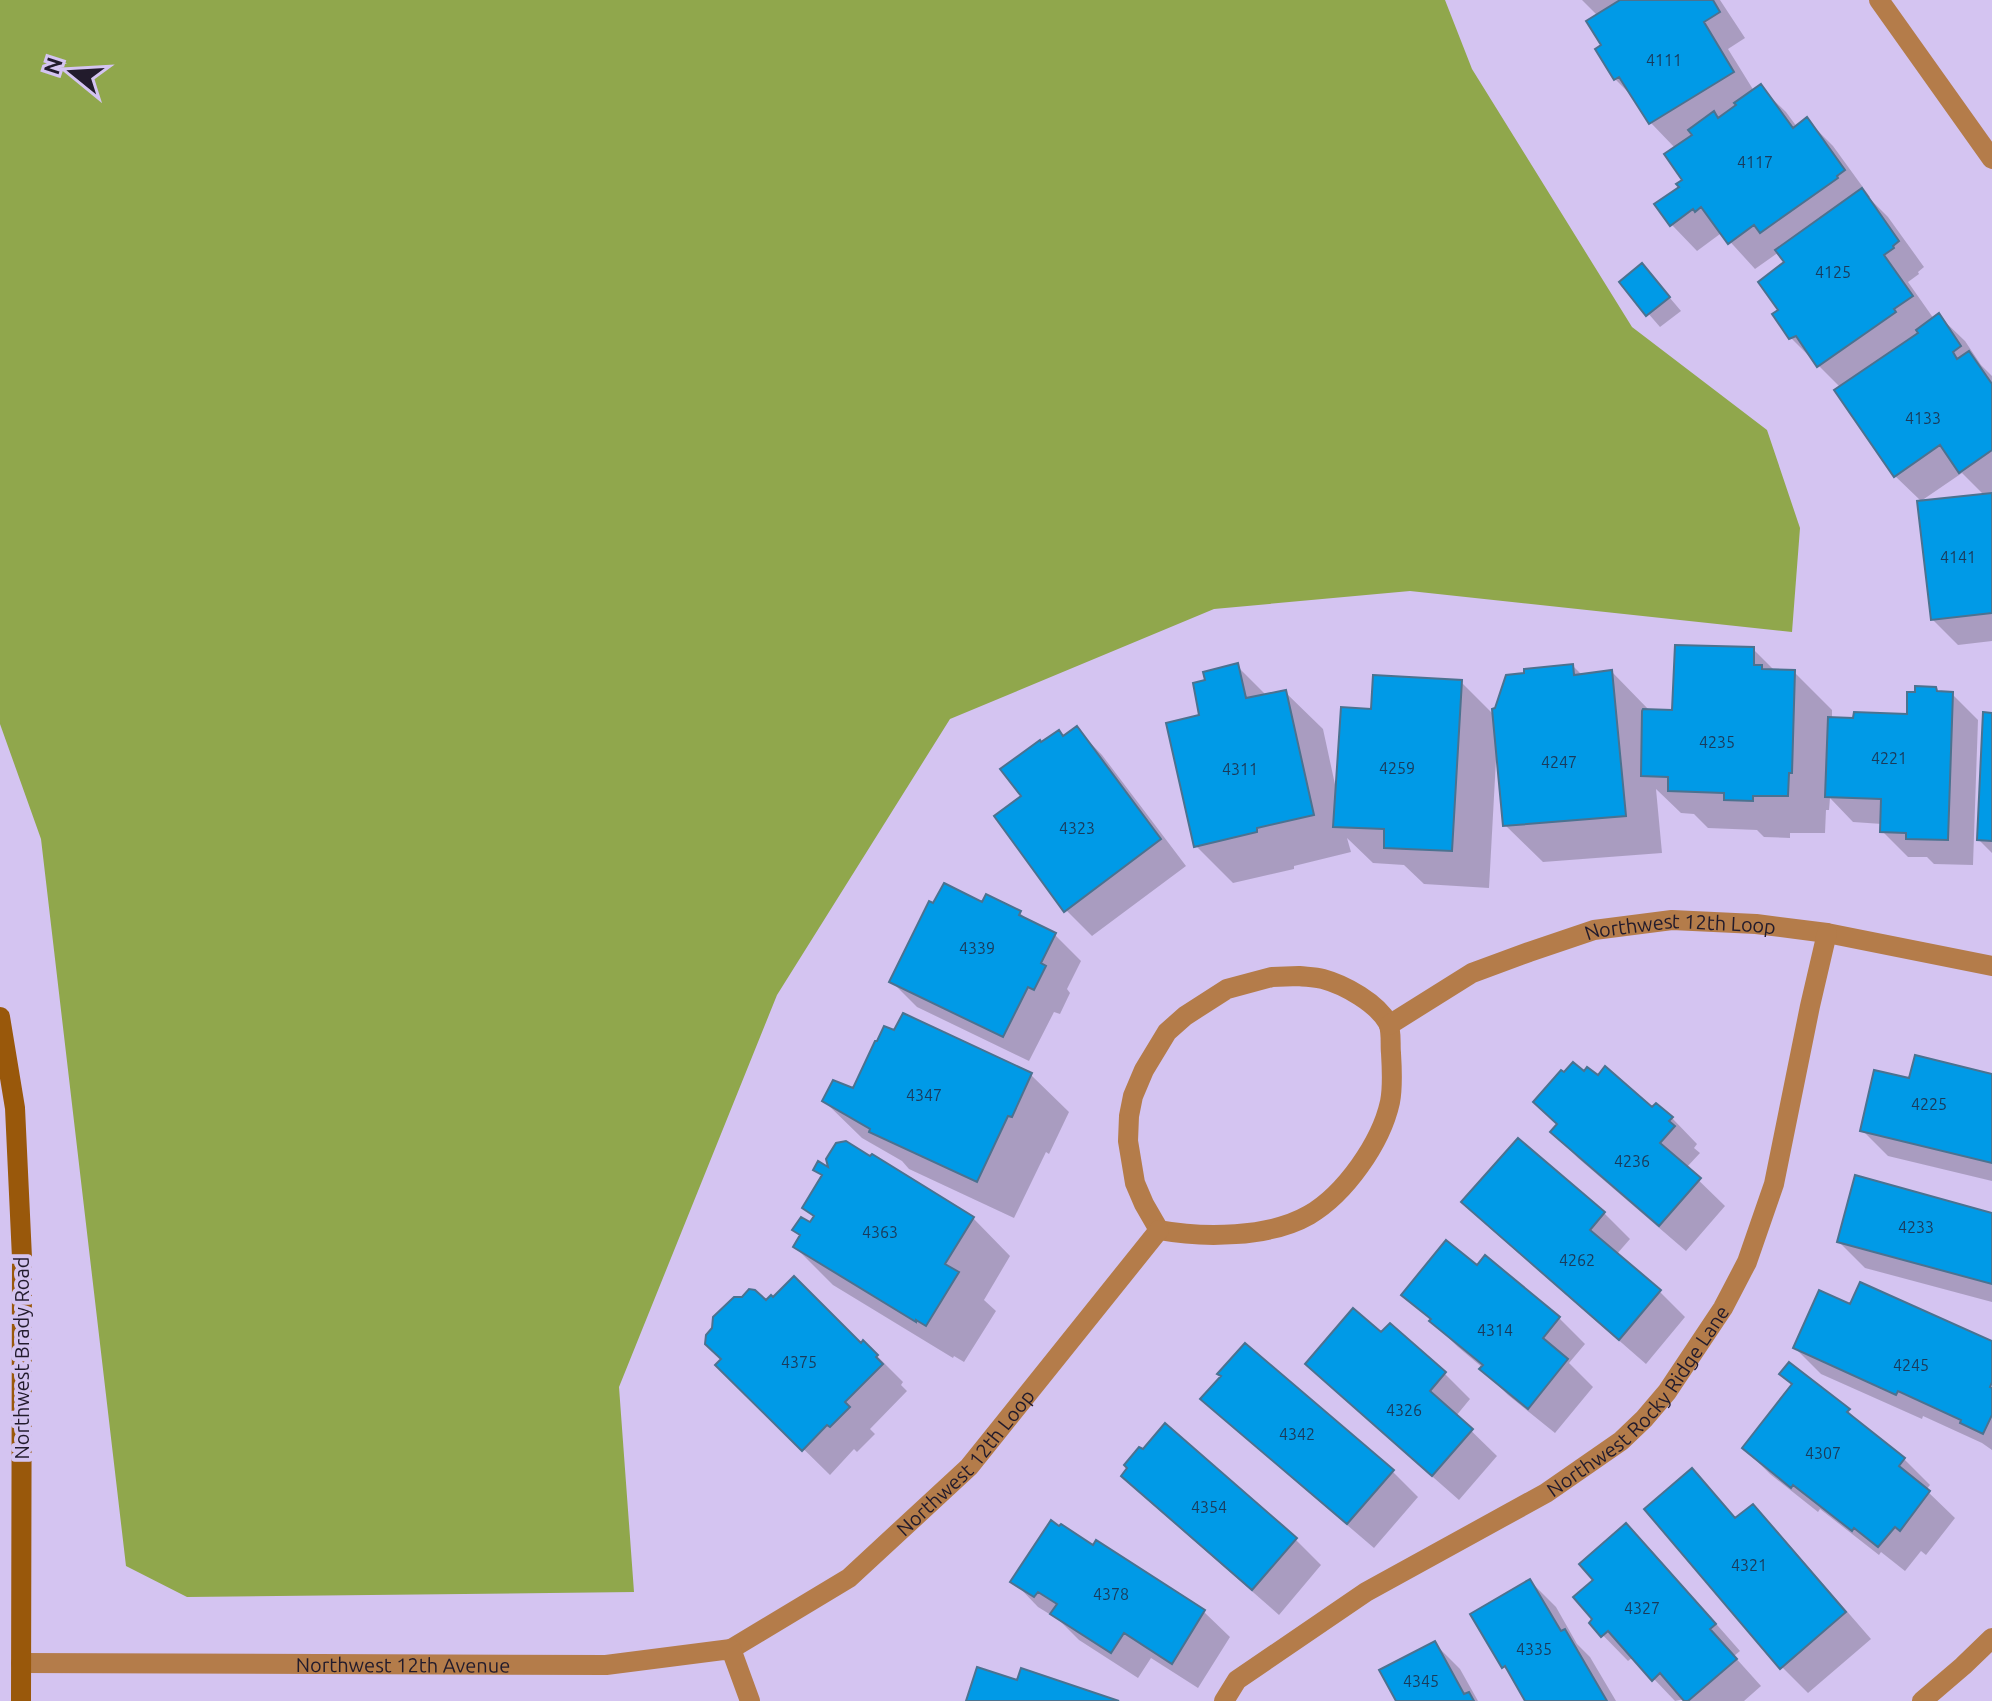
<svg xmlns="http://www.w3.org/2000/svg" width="1992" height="1701" viewBox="0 0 1992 1701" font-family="Ubuntu,sans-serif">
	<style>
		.green { fill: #90a74c }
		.shadow { fill: #0003 }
		.building { fill: #009ae7; stroke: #4b7290; stroke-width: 2 }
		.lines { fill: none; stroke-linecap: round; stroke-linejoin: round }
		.street { stroke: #b47c4a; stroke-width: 20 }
		.secondary { stroke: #99580b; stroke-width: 20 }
		.labels { text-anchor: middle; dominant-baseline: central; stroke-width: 8; stroke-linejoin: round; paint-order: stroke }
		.number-label { font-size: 16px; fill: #1a3b5b }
		.street-label { font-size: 20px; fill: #221b2c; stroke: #d4c4f1 }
	</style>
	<rect width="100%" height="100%" fill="#d4c4f1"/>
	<path class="green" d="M0 0H1445L1472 69 1632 327 1767 430 1800 528 1792 632 1410 591 1214 609 950 719 777 995 619 1387 634 1592 187 1597 126 1566 41 839 0 724Z"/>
	<path class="shadow" d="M1582 0H1720L1745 38 1728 49 1754 91 1760 87 1786 112 1797 127 1807 120 1833 146 1870 197H1868L1888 217 1924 267 1918 272 1919 274 1908 282 1934 319 1939 316 1965 341 1981 365 1992 376V641L1958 645 1932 619 1984 495 1962 473 1921 501 1895 476 1841 388 1791 338 1781 310 1787 263 1779 252 1755 269 1724 235 1720 234 1697 251 1672 225 1657 205 1682 187 1685 180 1676 149 1651 123 1636 100 1615 79 1604 46 1598 16Z
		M1642 265 1681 311 1660 327 1621 282Z
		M1753 649 1776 672H1794L1832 710V720L1908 716 1935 689 1940 693 1952 694 1978 720 1973 865 1934 864 1927 857H1908L1882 831V824L1853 822 1830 798 1829 810H1826L1825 833H1790V838L1764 837 1757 830 1708 828 1694 814 1681 813 1656 789 1662 853 1543 862 1505 825 1499 760H1496L1489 888 1424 884 1404 865 1373 863 1347 838 1351 852 1294 866V869L1233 883 1196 846 1202 717 1207 681 1237 666 1267 696 1285 692 1323 729 1336 789 1372 711 1461 682 1494 715 1573 666 1583 676 1612 672 1649 710 1674 712Z
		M1992 715V853L1979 840Z
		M1077 729 1102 755 1186 866 1092 936 1066 910 1024 796 1064 738Z
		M983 905 1020 913 1030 923 1055 935 1081 961 1067 989 1070 993 1060 1014 1054 1012 1029 1061 917 1007 891 981Z
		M904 1015 1031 1075 1069 1112 1049 1154 1046 1152 1014 1218 909 1169 902 1161 862 1138 824 1101 854 1091 895 1033Z
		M1584 1073 1598 1078 1672 1118 1697 1144 1694 1148 1700 1153 1686 1168 1725 1206 1686 1251 1578 1158 1553 1132 1558 1125 1535 1102Z
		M1992 1076V1181L1888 1156 1862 1130 1911 1081Z
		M1518 1141 1604 1213 1630 1239 1616 1255 1660 1292 1685 1317 1646 1364 1490 1228 1464 1202Z
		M815 1169 831 1171 973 1218 1010 1256 984 1300 996 1311 964 1362 954 1356 953 1358 833 1285 795 1247 815 1218 805 1208 823 1177Z
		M1992 1215V1302L1865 1268 1839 1242Z
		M1478 1268 1559 1318 1585 1344 1569 1363 1593 1387 1555 1433 1508 1395 1482 1369 1483 1368 1458 1347 1404 1294Z
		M766 1303 862 1346 864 1343 903 1382 901 1385 907 1391 870 1429 875 1434 857 1452 854 1449 830 1475 718 1365Z
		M1390 1326 1445 1374 1470 1399 1456 1416 1497 1456 1459 1500 1333 1389 1308 1364 1381 1335Z
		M1992 1343V1450L1982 1443 1923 1416 1922 1419 1821 1374 1795 1348Z
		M1782 1374 1848 1411 1870 1433 1904 1459 1930 1485 1926 1490 1955 1518 1926 1555 1921 1551 1905 1571 1881 1552 1879 1555 1820 1509 1818 1512 1770 1474 1744 1448 1793 1386Z
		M1203 1399 1392 1471 1418 1497 1374 1548 1229 1424Z
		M1692 1471 1737 1519 1753 1506 1778 1532 1871 1639 1808 1693 1782 1667Z
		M1124 1476 1296 1540 1321 1565 1279 1615 1150 1502Z
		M1626 1526 1652 1551 1740 1651 1734 1656 1761 1686 1744 1701H1687L1685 1699 1675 1701 1633 1657 1628 1661 1591 1623 1595 1620 1596 1580Z
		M1060 1529 1094 1548 1097 1543 1204 1612 1230 1637 1198 1688 1151 1658 1138 1678 1079 1640 1059 1620 1038 1607 1013 1581Z
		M1530 1581 1556 1607 1577 1644 1590 1657 1616 1701H1528L1513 1677 1503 1666Z
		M1434 1643 1460 1669 1478 1701H1398Z"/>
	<path class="building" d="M1620 0H1713L1720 12 1704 22 1734 72 1649 124 1619 77 1614 80 1595 49 1601 45 1586 21Z
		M1761 84 1793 128 1807 117 1845 170 1837 176 1838 178 1760 233 1754 225 1728 244 1701 207 1695 212 1693 209 1670 226 1654 204 1679 187 1676 184 1682 180 1664 154 1692 135 1688 130 1714 111 1718 118 1736 105 1734 103Z
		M1862 188 1899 241 1893 246 1894 248 1884 255 1913 296 1894 309 1896 312 1817 367 1796 336 1789 339 1772 314 1778 310 1758 282 1784 262 1775 250Z
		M1642 263 1670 297 1646 316 1619 282Z
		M1939 313 1961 346 1953 352 1957 359 1969 351 1992 384V450L1959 473 1940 445 1894 477 1834 390 1918 333 1916 330Z
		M1992 493V613L1931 620 1917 501Z
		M1675 645 1754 647V665H1762V669L1795 670 1792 773H1789L1788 796H1753V801L1724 800V793L1668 791V777L1641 776 1642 711 1643 709 1672 710Z
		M1238 663 1246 698 1286 690 1314 815 1257 828V832L1194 847 1166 723 1199 715 1193 683 1205 680 1203 672Z
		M1573 664 1574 675 1612 670 1626 816 1503 826 1492 709 1495 708 1506 675 1524 673V669Z
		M1373 675 1462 680 1452 851 1384 848V829L1333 827 1341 707 1371 709Z
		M1915 686 1936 687 1937 691 1953 692 1948 840 1906 839V833L1880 832 1881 799 1825 797 1828 717 1853 718 1854 712 1907 714V692H1915Z
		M1983 712 1992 713V841L1977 840Z
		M1077 726 1161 839 1064 912 994 816 1021 796 1000 769 1040 740 1041 742 1059 730 1063 736Z
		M944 883 982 902 986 894 1021 911 1019 915 1056 933 1041 963 1046 966 1034 990 1028 987 1003 1037 889 982 929 901 933 903Z
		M903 1013 1032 1073 1012 1117 1008 1116 977 1182 869 1132 870 1129 822 1101 833 1080 853 1088 875 1041H877L884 1026 894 1030Z
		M1915 1055 1992 1074V1163L1860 1131 1874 1070 1909 1078Z
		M1573 1062 1584 1071 1587 1067 1598 1075 1605 1066 1652 1107 1656 1103 1673 1117 1669 1121 1675 1126 1660 1143 1701 1178 1659 1226 1550 1132 1557 1124 1533 1102 1561 1070 1564 1072Z
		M1518 1138 1605 1212 1590 1230 1661 1290 1619 1340 1461 1202Z
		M846 1141 870 1156 872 1154 974 1217 945 1264 959 1272 926 1326 916 1320V1322L793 1247 800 1235 792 1230 801 1217 810 1222 814 1216 802 1208 822 1175 813 1170 818 1161 828 1167 826 1159 836 1143Z
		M1855 1175 1992 1213V1284L1837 1242Z
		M1446 1240 1477 1265 1485 1255 1560 1317 1543 1338 1568 1359 1528 1409 1479 1369 1483 1365 1429 1321 1431 1319 1401 1295Z
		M794 1276 861 1343 863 1340 878 1355 876 1357 883 1364 845 1402 850 1407 830 1427 827 1425 802 1451 715 1365 721 1359 705 1344 706 1335 712 1328 713 1317 734 1297H742L749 1289 755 1290 766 1300 771 1295 773 1297Z
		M1860 1282 1992 1341V1382L1990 1387 1992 1388V1415L1983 1434 1960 1423 1961 1420 1898 1391 1896 1395 1793 1348 1819 1290 1850 1304Z
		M1353 1308 1381 1332 1390 1323 1446 1372 1430 1391 1473 1429 1432 1476 1305 1364Z
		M1245 1343 1394 1470 1347 1524 1200 1399 1221 1376 1217 1374Z
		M1789 1362 1850 1409 1847 1412 1905 1458 1899 1466 1930 1491 1900 1531 1895 1527 1878 1547 1854 1528 1852 1531 1793 1485 1791 1488 1742 1448 1792 1384 1779 1374Z
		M1165 1423 1297 1538 1252 1590 1121 1476 1127 1468 1124 1465 1139 1447 1143 1449Z
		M1692 1468 1735 1518 1753 1504 1846 1612 1780 1669 1644 1509Z
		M1051 1520 1059 1526 1061 1524 1093 1545 1096 1540 1205 1610 1172 1664 1124 1633 1111 1653 1050 1614 1057 1604 1038 1592 1034 1597 1010 1582Z
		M1626 1523 1716 1624 1710 1629 1737 1659 1688 1701H1684L1660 1673 1652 1681 1608 1631 1601 1637 1589 1623 1592 1619 1573 1597 1593 1580 1579 1564Z
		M1530 1579 1561 1631 1565 1629 1607 1701H1525L1505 1666 1502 1668 1470 1614Z
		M1435 1641 1464 1694 1469 1692 1474 1701H1396L1379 1670Z
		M977 1667 1017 1680 1021 1668 1119 1701H966Z"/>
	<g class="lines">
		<g class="street">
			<path d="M1879 0 1992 159"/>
			<path d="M1299 976C1307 977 1315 977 1323 979 1345 985 1377 1003 1388 1023 1392 1031 1390 1045 1391 1053 1392 1069 1393 1087 1390 1102 1381 1143 1345 1194 1309 1215 1269 1238 1203 1238 1159 1230L1144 1204 1135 1183 1128 1141 1129 1116 1133 1096 1144 1070 1167 1032 1185 1016 1227 989 1272 977Z"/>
			<path id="s1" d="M1389 1025 1472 973 1529 952 1594 930 1672 920 1756 924 1827 933 1992 966"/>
			<path id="s2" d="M731 1649 849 1578 969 1467 1159 1230"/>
			<path id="s3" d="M21 1663 606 1665 731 1649 750 1701"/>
			<path id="s4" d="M1224 1701 1237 1680 1366 1592 1546 1493 1621 1441 1644 1419 1667 1392 1723 1308 1747 1262 1774 1184 1810 1006 1827 933"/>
			<path d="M1922 1701 1963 1666 1992 1638"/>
		</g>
		<path class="secondary" d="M0 1017 15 1108 22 1258 21 1701"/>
	</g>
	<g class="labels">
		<g class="number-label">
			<text x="1664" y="60">4111</text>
			<text x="1755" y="162">4117</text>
			<text x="1833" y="272">4125</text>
			<text x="1923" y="418">4133</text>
			<text x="1958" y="557">4141</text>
			<text x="1717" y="742">4235</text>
			<text x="1889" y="758">4221</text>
			<text x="1559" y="762">4247</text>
			<text x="1397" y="768">4259</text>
			<text x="1240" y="769">4311</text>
			<text x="1077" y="828">4323</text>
			<text x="977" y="948">4339</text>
			<text x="924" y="1095">4347</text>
			<text x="1929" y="1104">4225</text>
			<text x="1632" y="1161">4236</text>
			<text x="1916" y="1227">4233</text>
			<text x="880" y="1232">4363</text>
			<text x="1577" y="1260">4262</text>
			<text x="1495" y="1330">4314</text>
			<text x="799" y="1362">4375</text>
			<text x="1911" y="1365">4245</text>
			<text x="1404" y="1410">4326</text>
			<text x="1297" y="1434">4342</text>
			<text x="1823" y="1453">4307</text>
			<text x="1209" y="1507">4354</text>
			<text x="1749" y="1565">4321</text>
			<text x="1111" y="1594">4378</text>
			<text x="1642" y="1608">4327</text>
			<text x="1534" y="1649">4335</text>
			<text x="1421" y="1681">4345</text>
		</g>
		<g class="street-label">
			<text stroke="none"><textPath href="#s1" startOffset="314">Northwest 12th Loop</textPath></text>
			<text transform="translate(21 1358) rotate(-90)">Northwest Brady Road</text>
			<text stroke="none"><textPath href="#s4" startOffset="518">Northwest Rocky Ridge Lane</textPath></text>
			<text stroke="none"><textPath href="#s2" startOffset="302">Northwest 12th Loop</textPath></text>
			<text stroke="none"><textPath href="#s3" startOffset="382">Northwest 12th Avenue</textPath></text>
		</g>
	</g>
	<g transform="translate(72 72) rotate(288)" stroke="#d4c4f1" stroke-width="6" paint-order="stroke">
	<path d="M0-6L14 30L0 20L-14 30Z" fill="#221b2c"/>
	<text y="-12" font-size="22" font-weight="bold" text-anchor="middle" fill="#221b2c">N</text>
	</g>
</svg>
